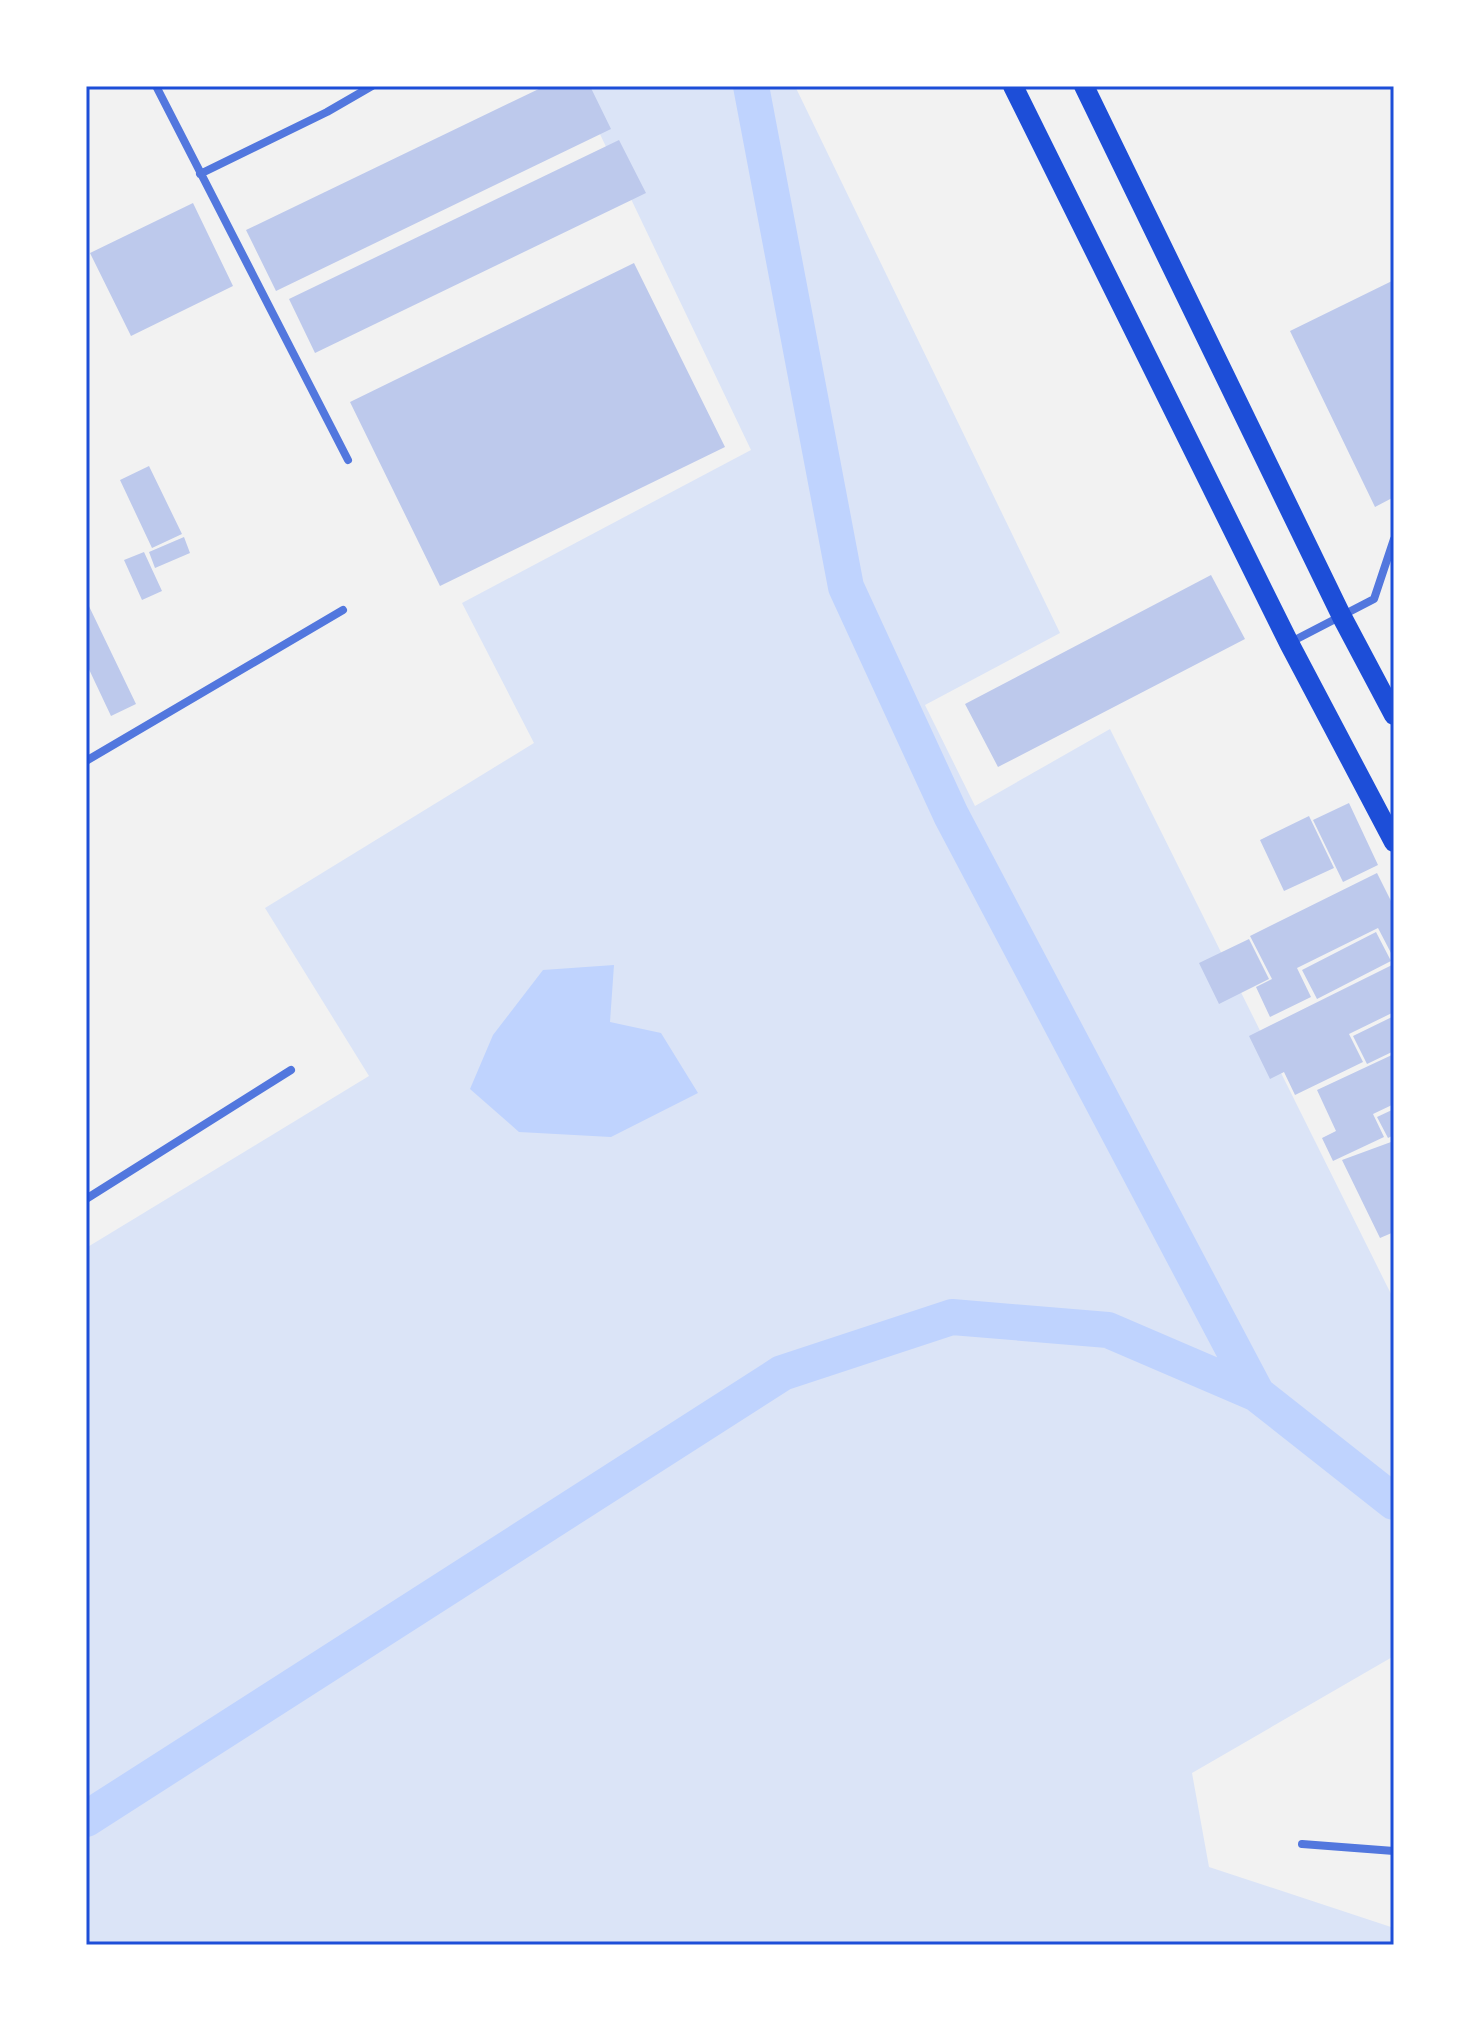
<svg xmlns="http://www.w3.org/2000/svg" width="1480" height="2031" viewBox="0 0 1480 2031" font-family="'PT Sans Narrow',sans-serif">
	<style>
		.green { fill: #dbe4f7 }
		.water { fill: #bfd3fe }
		.lines { fill: none; stroke-linecap: round; stroke-linejoin: round }
		.canal { stroke: #bfd3fe; stroke-width: 36 }
		.building { fill: #bdc9ec }
		.minor { stroke: #5277de; stroke-width: 8 }
		.primary { stroke: #1d4ed8; stroke-width: 20 }
		.neatline { fill: none; stroke: #1d4ed8; stroke-width: 3 }
	</style>
	<rect width="100%" height="100%" fill="#f2f2f2"/>
	<path class="green" d="M577 86H795L1060 633 925 705 975 806 1110 729 1394 1300V1656L1192 1773 1209 1867 1394 1928V1945H86V1248L369 1076 265 908 534 743 462 603 751 450Z"/>
	<path class="water" d="M614 965 610 1022 661 1033 698 1093 611 1137 519 1132 470 1089 493 1035 543 970Z"/>
	<g class="lines">
		<path class="canal" d="M751 86 846 587 951 815 1257 1394
			M86 1819 782 1373 952 1317 1108 1330 1257 1394 1394 1502"/>
	</g>
	<path class="building" d="M545 86H590L611 129 276 291 246 230Z
		M619 140 646 193 315 353 289 299Z
		M193 203 233 286 131 336 90 253Z
		M634 263 725 447 440 586 350 402Z
		M1394 280V497L1375 507 1290 331Z
		M149 466 182 534 152 548 120 480Z
		M184 537 190 553 155 568 149 552Z
		M144 552 162 591 142 600 124 560Z
		M1211 575 1245 639 998 767 965 704Z
		M86 600 136 704 111 716 86 663Z
		M1349 803 1378 865 1343 882 1313 820Z
		M1309 816 1334 868 1284 891 1260 840Z
		M1377 873 1394 907V952L1391 953 1378 928 1297 968 1311 997 1270 1017 1256 987 1272 979 1250 936Z
		M1376 932 1391 961 1317 999 1302 970Z
		M1249 939 1269 979 1219 1004 1199 963Z
		M1394 964V1012L1349 1034 1363 1062 1295 1095 1284 1072 1270 1079 1249 1036Z
		M1394 1016V1051L1367 1064 1353 1036Z
		M1394 1054V1104L1373 1114 1384 1137 1333 1161 1322 1138 1336 1131 1317 1090Z
		M1394 1109V1135L1388 1138 1377 1117Z
		M1391 1142 1394 1149V1232L1380 1238 1342 1160Z"/>
	<g class="lines">
		<path class="minor" d="M156 86 348 460
			M200 174 327 112 372 86
			M1289 643 1374 599 1394 539
			M86 761 343 610
			M86 1199 291 1070
			M1302 1844 1394 1851"/>
		<path class="primary" d="M1013 86 1289 643 1394 842
			M1084 86 1342 617 1394 715"/>
	</g>
	<rect width="1480" height="2031" fill="none" stroke="#ffffff" stroke-width="176"/>
	<rect x="88" y="88" width="1304" height="1855" class="neatline"/>
</svg>
